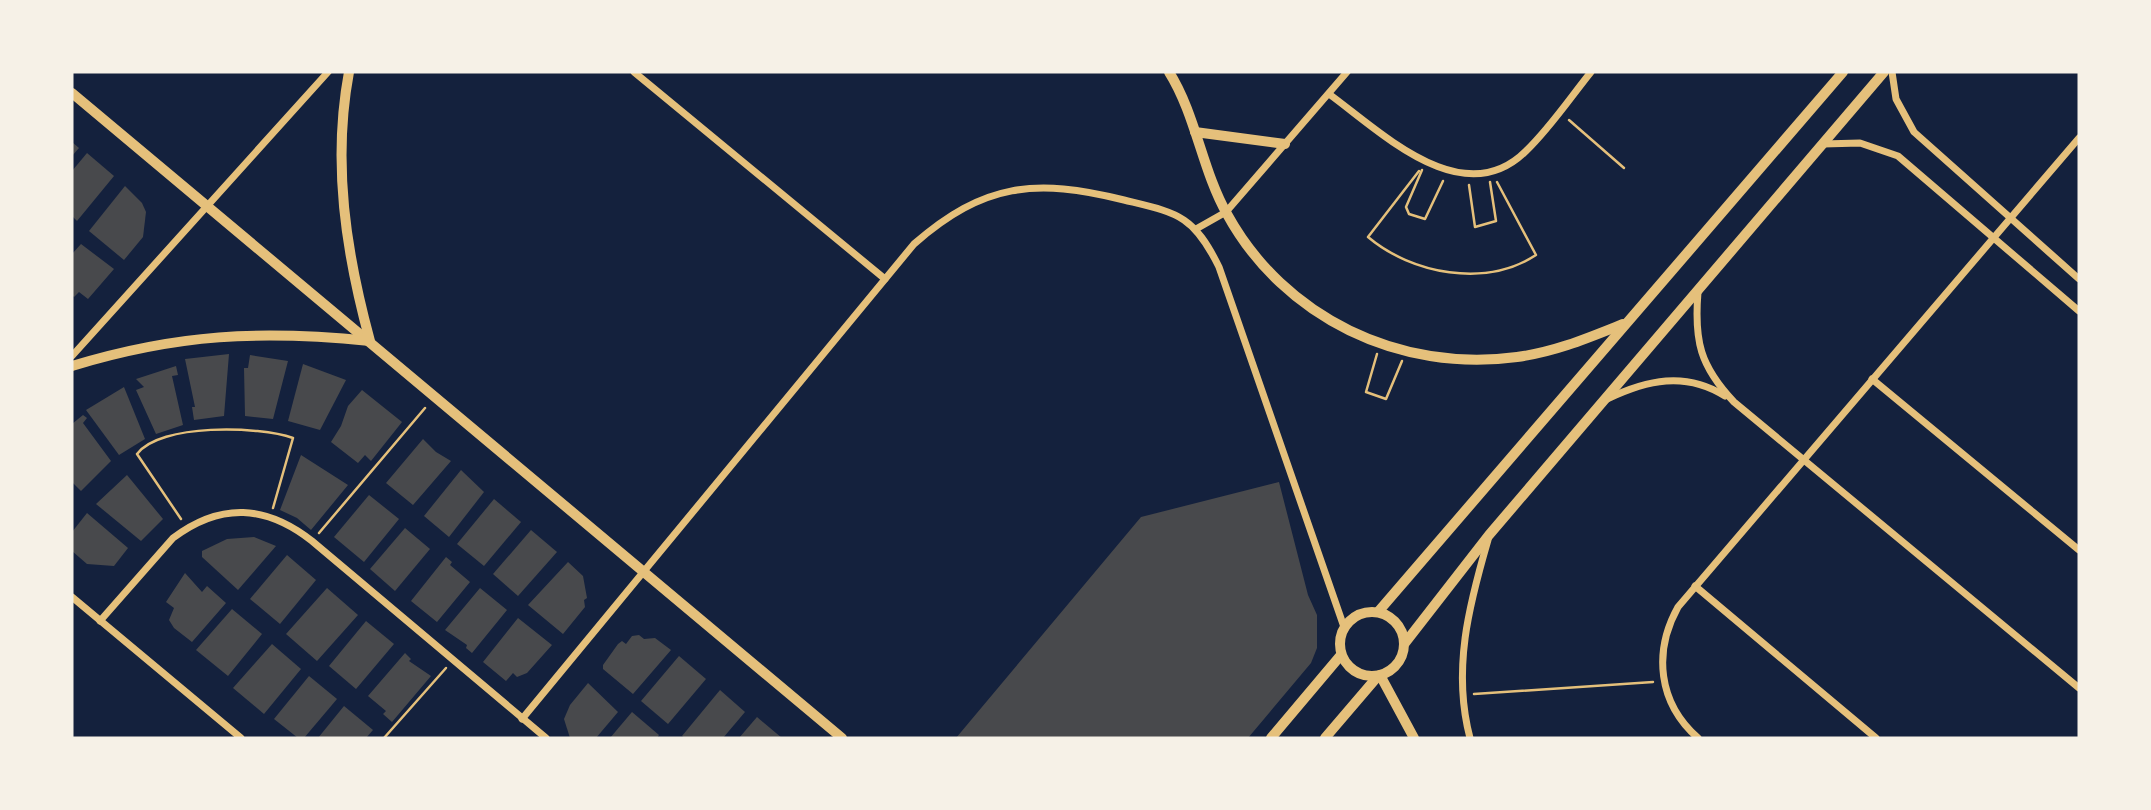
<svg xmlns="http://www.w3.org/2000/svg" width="2151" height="810" viewBox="0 0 2151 810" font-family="Spectral,serif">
  <rect width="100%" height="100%" fill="#14213d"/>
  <!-- building -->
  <g fill="#48494c">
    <polygon points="72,142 79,148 72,156"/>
    <polygon points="87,153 114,176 77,221 72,216 72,171"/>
    <polygon points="125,186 142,203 146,212 143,237 124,260 89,231"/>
    <polygon points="81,244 114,269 88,299 79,292 74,297 72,295 72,254"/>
    <polygon points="229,354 224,416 194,420 192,407 195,407 185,359"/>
    <polygon points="250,355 288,361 273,419 245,416 244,368 248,368"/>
    <polygon points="303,364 346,380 320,430 288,421"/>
    <polygon points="176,366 178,375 172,376 183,425 156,434 136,390 144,387 136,379"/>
    <polygon points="124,387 145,439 119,455 86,410"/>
    <polygon points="362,390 402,422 371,461 365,455 358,463 331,442 341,426 348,406"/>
    <polygon points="83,415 87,418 83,423 111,461 81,491 72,482 72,424"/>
    <polygon points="423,439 436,452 451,461 413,505 386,483"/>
    <polygon points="301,455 348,485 311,530 297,518 280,510"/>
    <polygon points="461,470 484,492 449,537 424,516"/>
    <polygon points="127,475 163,519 141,541 96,504"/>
    <polygon points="1279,482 1308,595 1317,615 1317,648 1311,663 1248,738 956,738 1141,517"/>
    <polygon points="369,495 399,519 364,562 334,537"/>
    <polygon points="494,499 521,522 484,566 457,544"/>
    <polygon points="87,513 128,548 114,566 87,564 72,551 72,532"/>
    <polygon points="405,528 430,549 395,591 370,569"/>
    <polygon points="531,530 557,552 518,596 493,574"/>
    <polygon points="254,537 276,546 238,590 202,557 202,551 227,539"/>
    <polygon points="287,555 316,580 280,624 250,599"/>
    <polygon points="446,557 452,562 450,565 470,582 437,622 411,601"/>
    <polygon points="568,562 583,576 587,598 584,600 585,607 563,634 528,605"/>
    <polygon points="185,573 202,592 207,586 226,603 192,642 174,628 169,620 174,608 166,602"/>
    <polygon points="327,588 358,615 317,661 286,634"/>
    <polygon points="480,588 507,610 472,653 466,648 467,645 445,630"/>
    <polygon points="232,609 262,634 228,676 196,650"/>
    <polygon points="518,618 552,645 527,673 517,677 513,673 506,681 483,662"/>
    <polygon points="366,621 394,644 356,689 329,666"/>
    <polygon points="639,635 644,639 655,638 671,650 633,694 603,669 603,665 618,644 622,641 626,644 632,636"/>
    <polygon points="272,644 301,669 264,714 233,688"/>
    <polygon points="405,653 411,659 409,661 431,676 392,722 383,714 386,711 368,696"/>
    <polygon points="679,656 706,679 668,724 641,701"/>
    <polygon points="309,676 337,699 304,738 298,738 274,719"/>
    <polygon points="588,683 618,712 596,738 570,738 564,719 570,705"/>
    <polygon points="720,690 745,712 723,738 685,738 682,736"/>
    <polygon points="344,706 373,730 366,738 318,738"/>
    <polygon points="632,712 659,735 657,738 610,738"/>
    <polygon points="757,717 782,738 739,738"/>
  </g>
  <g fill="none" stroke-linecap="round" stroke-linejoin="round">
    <!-- path -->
    <g stroke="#e5c07b" stroke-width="2.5">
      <polyline points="1569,120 1624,168"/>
      <polyline points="1422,170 1406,207 1409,214 1425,219 1443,181"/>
      <path d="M1419 171 1368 237C1412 274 1485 288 1536 255L1497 182"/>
      <polyline points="1469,185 1475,227 1496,221 1490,182"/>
      <polyline points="1377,354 1366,392 1386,399 1402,361"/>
      <path d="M181 519 137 454C160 423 259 426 293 438L273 508"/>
      <polyline points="319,533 425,408"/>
      <polyline points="1474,694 1653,682"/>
      <polyline points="384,738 446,668"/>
    </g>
    <!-- minor -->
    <g stroke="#e5c07b" stroke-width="7">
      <polyline points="634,72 885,279"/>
      <polyline points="1892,72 1896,99 1914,132 2079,279"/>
      <path d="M1329 94C1380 131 1463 214 1526 151 1550 128 1570 98 1591 72"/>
      <polyline points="1823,144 1860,143 1898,156 2079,311"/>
      <polyline points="1196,229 1226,212 1347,72"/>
      <path d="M1698 292C1694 341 1700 366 1734 402L2079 688"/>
      <polyline points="72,356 328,72"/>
      <polyline points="1872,379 2079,550"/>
      <path d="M1607 399C1647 380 1685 371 1725 396"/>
      <polyline points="1695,586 1876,738"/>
      <polyline points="72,597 241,738"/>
      <path d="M100 621 173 538C221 502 266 505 312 541L546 738"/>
      <path d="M522 719 914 244C984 183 1035 178 1124 200 1177 213 1193 214 1219 267L1344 627"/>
      <path d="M1470 738C1452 670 1469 605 1488 540"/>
      <path d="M1698 738C1658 703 1653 652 1678 607L2079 138"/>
    </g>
    <!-- tertiary -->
    <g stroke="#e5c07b" stroke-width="10">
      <path d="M1169 72C1196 115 1202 170 1227 214 1284 318 1400 373 1517 357 1555 352 1588 338 1623 324"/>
      <polyline points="72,93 842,738"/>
      <polyline points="1195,132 1285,144"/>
      <path d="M72 366C177 334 260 330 370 341 346 253 332 163 349 72"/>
      <circle cx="1372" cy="644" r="32"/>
      <polyline points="1378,612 1843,72"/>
      <polyline points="1405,643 1489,535 1884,72"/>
      <polyline points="1380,675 1414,738"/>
      <polyline points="1271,738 1341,655"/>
      <polyline points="1325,738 1378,676"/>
    </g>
  </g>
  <!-- border -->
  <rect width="2151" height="810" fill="none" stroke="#f6f1e7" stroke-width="147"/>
</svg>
